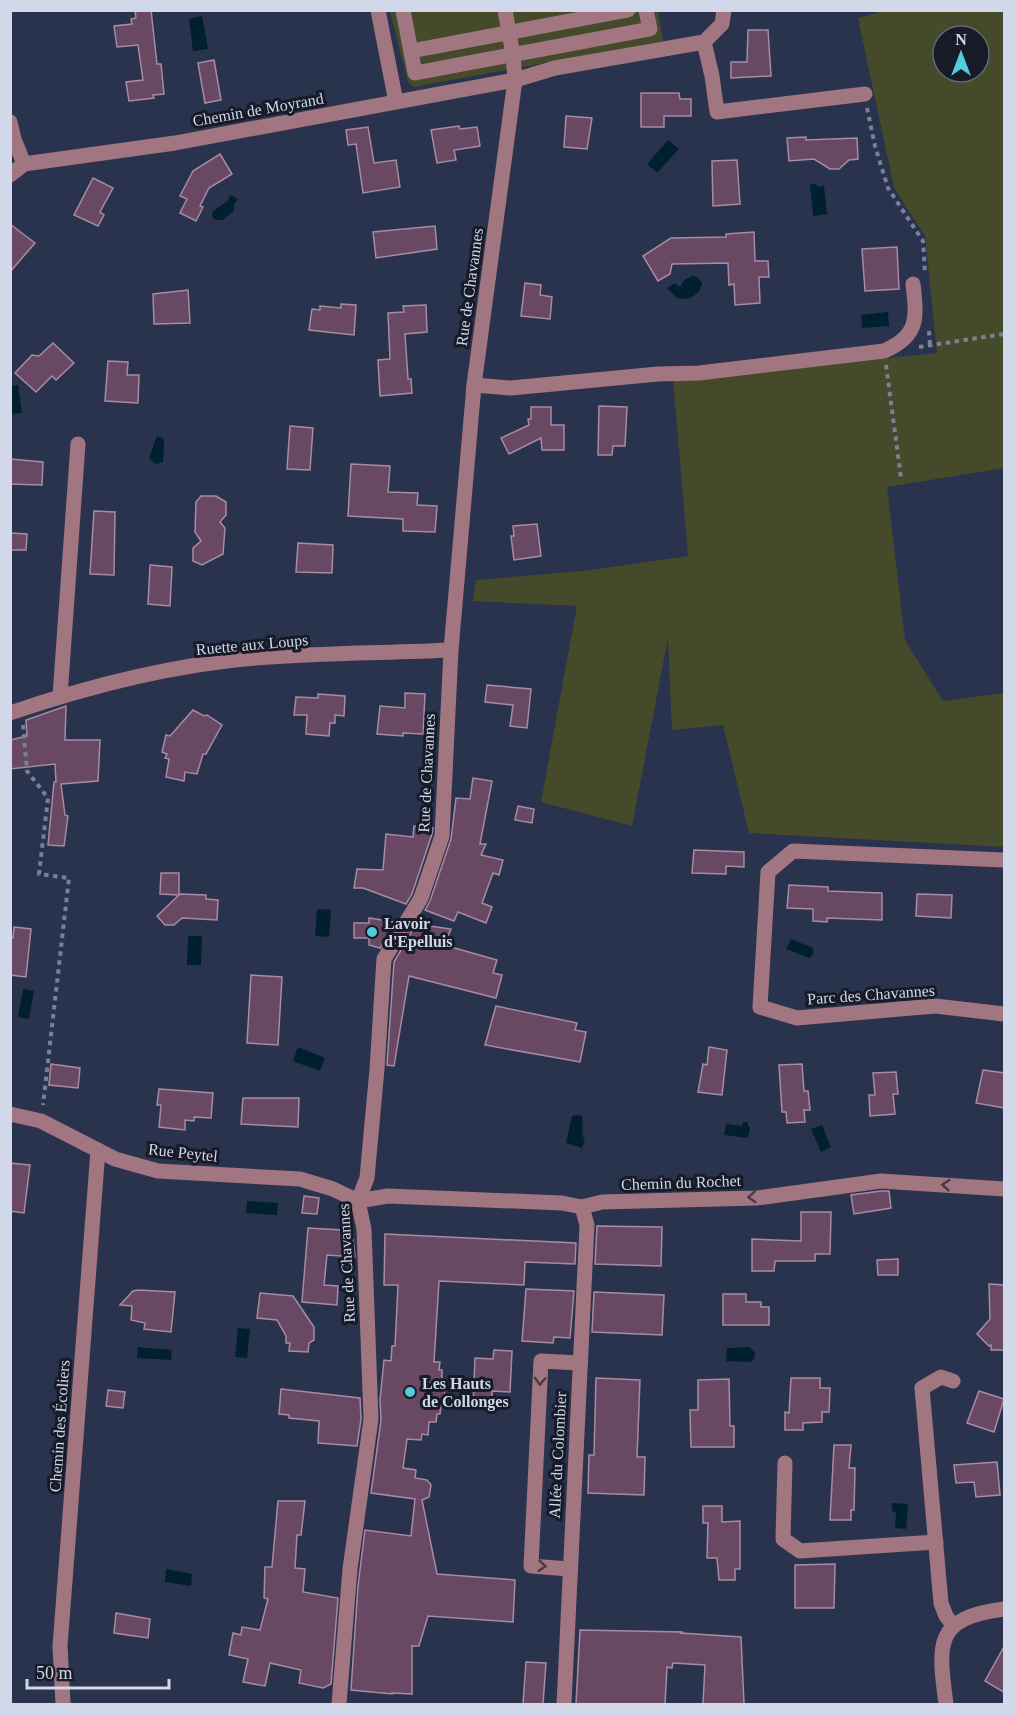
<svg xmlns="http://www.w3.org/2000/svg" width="1015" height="1715" viewBox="0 0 1015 1715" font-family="'Times New Roman',serif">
  <rect width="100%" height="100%" fill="#2a334d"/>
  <!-- green -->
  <g fill="#454a2a" fill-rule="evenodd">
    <path d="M888 10 1004 11V468L887 487 905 640 943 701 1004 693V847L749 833 723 725 672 730 668 638 632 826 541 802 577 606 473 601 476 580 583 571 688 556 673 380 937 353 925 236 894 188 858 18ZM943 36H979V72H943Z"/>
    <polygon points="390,11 658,11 663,41 414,87 408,82"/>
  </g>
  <!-- water -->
  <g fill="#001f2f">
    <polygon points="202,16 208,49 193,51 189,19"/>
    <polygon points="668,140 679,149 657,173 647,164"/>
    <polygon points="810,184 816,184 818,187 824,186 827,214 813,216"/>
    <polygon points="230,195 238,199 234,204 234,211 222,220 215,220 212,216 213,211 228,201"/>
    <path d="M692 276 698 277 702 284C699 296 688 301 677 298L667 288 675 283 680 287 684 280Z"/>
    <polygon points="888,312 889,326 862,328 861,315"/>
    <polygon points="18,385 22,413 11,414 11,386"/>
    <polygon points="158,436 164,439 163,462 156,464 149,458 156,438"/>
    <polygon points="317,909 331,910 329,937 315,936"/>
    <polygon points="188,936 202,936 201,965 187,965"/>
    <polygon points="791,939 813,948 813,955 809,958 786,949"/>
    <polygon points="23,989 34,991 29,1019 18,1017"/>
    <polygon points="298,1047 325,1058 320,1071 293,1061"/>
    <path d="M576 1115 582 1116C584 1125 580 1132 585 1141L582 1148 566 1143 572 1116Z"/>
    <polygon points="743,1122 748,1122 748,1126 750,1127 748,1138 724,1135 726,1124 742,1126"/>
    <polygon points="822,1125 831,1147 821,1152 811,1129"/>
    <polygon points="247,1201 278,1203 277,1215 246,1213"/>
    <polygon points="238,1328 250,1329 247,1358 235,1357"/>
    <polygon points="138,1347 172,1350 171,1360 137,1358"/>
    <polygon points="750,1347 755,1353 754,1359 750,1362 726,1361 727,1348"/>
    <polygon points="892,1503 908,1504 906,1529 895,1528 896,1512 892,1511"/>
    <polygon points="166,1569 192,1574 191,1586 165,1582"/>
  </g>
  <!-- building -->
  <g fill="#694864" stroke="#a88ba2" stroke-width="1.5">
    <polygon points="135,10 151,10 157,64 161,64 164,94 153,95 154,98 129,101 126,82 143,80 138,45 117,47 114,26 132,24 131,19 136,18"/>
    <polygon points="748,30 768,30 771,76 731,78 731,62 747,62"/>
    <polygon points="214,60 221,100 205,103 198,63"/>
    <polygon points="641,93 679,93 680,99 691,99 691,116 664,116 664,127 641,127"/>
    <polygon points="566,116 592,118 587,149 564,147"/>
    <polygon points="459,126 460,129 477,127 480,146 454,150 456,160 437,163 431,130"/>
    <polygon points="368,127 374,163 396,160 400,187 363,193 356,144 348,145 346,130"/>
    <polygon points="806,137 806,140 857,138 858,159 849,160 839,169 830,169 814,159 789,161 787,138"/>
    <polygon points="220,154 232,174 209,188 200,206 203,207 196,221 180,213 187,199 180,196 193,171"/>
    <polygon points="737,160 740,204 713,206 712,161"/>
    <polygon points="93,178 113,188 100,212 104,215 98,226 74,215"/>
    <polygon points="10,224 35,243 10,272"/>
    <polygon points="435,226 437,249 376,258 373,232"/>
    <polygon points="754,232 755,261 768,261 769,277 759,277 760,303 735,305 734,284 729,285 728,263 672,264 670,274 658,281 643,256 671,238 726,237 726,234"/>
    <polygon points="897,247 899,289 865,291 862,249"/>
    <polygon points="525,283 541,285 540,295 552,297 550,319 521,316"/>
    <polygon points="188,290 190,323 154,324 153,294"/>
    <polygon points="341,304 356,305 354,335 309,330 312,309 320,310 320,306 341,308"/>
    <polygon points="426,305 427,332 405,334 408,379 411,379 412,393 380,396 378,360 390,359 388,313 404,312 403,306"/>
    <polygon points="53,343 74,363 56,380 52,376 36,392 15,373 32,355 39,356"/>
    <polygon points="108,361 128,362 127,375 139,375 138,403 105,401"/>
    <polygon points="599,406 627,407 625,446 613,446 612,455 598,455"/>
    <polygon points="531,407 551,407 551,425 564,425 564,450 542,450 541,438 509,454 501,438 529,425 528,419 531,419"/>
    <polygon points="290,426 313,428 310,470 287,469"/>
    <polygon points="10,459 43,462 42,485 10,484"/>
    <polygon points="351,464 390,466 388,492 418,493 417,505 437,506 435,532 403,531 403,519 348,516"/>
    <polygon points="201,496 216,496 226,502 226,515 220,522 225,528 223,554 202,565 193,561 193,548 201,541 195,532 196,502"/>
    <polygon points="94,511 115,512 114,575 90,574"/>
    <polygon points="537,524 541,556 514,560 511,536 514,536 513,526"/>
    <polygon points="10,533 27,534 26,550 10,550"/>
    <polygon points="298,543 333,545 332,573 296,572"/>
    <polygon points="150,565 172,567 170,606 148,604"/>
    <polygon points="487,685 531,689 527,728 510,726 513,705 485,702"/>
    <polygon points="405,693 425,694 423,734 403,733 403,736 377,734 380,706 405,708"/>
    <polygon points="318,694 345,696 344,716 335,715 335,723 330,723 329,736 306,734 307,715 294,715 296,697 318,698"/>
    <polygon points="66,706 65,740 100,740 98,781 61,784 65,815 68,816 64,846 48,845 54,782 56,782 55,764 10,769 10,740 27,736 26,720"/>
    <polygon points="193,710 204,716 207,715 222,725 206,754 203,754 197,774 185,772 184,781 166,777 169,759 165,758 167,754 162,752 166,735 170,736"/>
    <polygon points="473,778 492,781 480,844 486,844 481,855 503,860 499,875 493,873 482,903 492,907 486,923 458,912 454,921 425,910 430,901 451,839 456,798 470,799"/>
    <polygon points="518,806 534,809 532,823 515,820"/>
    <polygon points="414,826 433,828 432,834 412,894 406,904 363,888 354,888 357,869 383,870 386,834 413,837"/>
    <polygon points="694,850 744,852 744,867 726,866 726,874 692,873"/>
    <polygon points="161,873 179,873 179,895 160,894"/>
    <polygon points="789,885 828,887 828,891 882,893 882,920 827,918 827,922 813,921 813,909 787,908"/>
    <polygon points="180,894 206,895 206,899 218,900 217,920 182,918 174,925 165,925 157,916"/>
    <polygon points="917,894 952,895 951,918 916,916"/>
    <polygon points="369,918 395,922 380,948 369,945 369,938 354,938 354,923 369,923"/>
    <polygon points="416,924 451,929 444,945 497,960 493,973 502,975 496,998 409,976 394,1066 387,1065 394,962"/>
    <polygon points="14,927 31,929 26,977 10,975 10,938 13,938"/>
    <polygon points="251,975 282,977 278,1045 247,1043"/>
    <polygon points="496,1006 577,1023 575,1030 586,1032 580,1062 485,1045"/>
    <polygon points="709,1047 727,1050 722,1095 698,1092 703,1064 707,1065"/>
    <polygon points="51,1064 80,1068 78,1088 49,1085"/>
    <polygon points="802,1064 804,1091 808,1091 810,1110 804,1110 805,1122 787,1123 786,1112 782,1112 779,1065"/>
    <polygon points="983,1070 1005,1073 1005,1108 976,1103"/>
    <polygon points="896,1072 898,1094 893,1094 895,1114 870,1116 869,1095 875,1095 873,1073"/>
    <polygon points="159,1089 213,1093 211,1118 194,1117 194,1121 185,1120 185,1130 159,1127 161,1105 157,1105"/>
    <polygon points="243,1098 299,1098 298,1127 241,1124"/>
    <polygon points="10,1163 30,1165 24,1213 10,1211"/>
    <polygon points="881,1191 889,1191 891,1208 854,1214 851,1195"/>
    <polygon points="304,1196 319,1198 317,1214 302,1213"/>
    <polygon points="801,1212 831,1212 830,1254 815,1254 815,1261 775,1261 774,1271 752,1271 752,1239 801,1241"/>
    <polygon points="597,1226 662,1227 661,1266 595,1264"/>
    <polygon points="308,1228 342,1230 342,1233 347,1233 347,1238 353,1239 355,1257 327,1255 324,1285 338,1286 337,1305 302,1302"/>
    <polygon points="385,1234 576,1243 575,1264 525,1262 524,1285 439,1281 434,1362 440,1362 439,1370 442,1370 442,1379 445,1379 444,1405 441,1405 440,1414 437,1414 436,1422 429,1422 428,1435 422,1434 421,1440 407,1439 403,1468 416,1470 415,1478 427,1480 431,1485 429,1497 422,1500 437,1574 515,1580 513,1622 428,1616 419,1646 412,1646 412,1694 392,1693 392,1694 351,1690 358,1586 365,1530 411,1536 415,1499 371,1493 381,1420 380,1400 384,1360 391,1361 392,1346 395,1346 398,1285 384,1285"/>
    <polygon points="898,1259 898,1275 878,1275 877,1260"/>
    <polygon points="989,1284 1005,1285 1005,1350 991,1350 991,1345 989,1346 977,1334 990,1319"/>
    <polygon points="526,1289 574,1291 570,1338 554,1337 553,1343 522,1341"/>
    <polygon points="138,1290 175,1292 171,1332 144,1329 145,1323 131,1320 132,1306 120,1305 133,1291"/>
    <polygon points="594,1292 664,1295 662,1335 592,1332"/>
    <polygon points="260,1293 293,1296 314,1327 314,1340 309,1343 308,1352 289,1351 290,1343 286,1343 286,1336 277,1320 257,1318"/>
    <polygon points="723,1294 746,1294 746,1302 761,1302 761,1307 769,1307 769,1325 723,1325"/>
    <polygon points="494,1350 512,1351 510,1392 492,1391 492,1407 473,1406 475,1358 493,1359"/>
    <polygon points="596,1378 640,1380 637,1457 645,1457 644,1495 588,1493 589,1455 594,1455"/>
    <polygon points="791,1378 820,1378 820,1388 830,1388 829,1412 822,1412 822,1422 803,1423 803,1430 785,1430 785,1412 789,1413"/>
    <polygon points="729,1379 730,1426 734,1426 734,1447 691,1447 690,1410 698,1410 698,1380"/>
    <polygon points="281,1389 360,1398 361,1419 357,1446 318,1443 319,1421 289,1418 289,1415 279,1414"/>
    <polygon points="108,1390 125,1392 123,1408 106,1406"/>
    <polygon points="979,1391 1004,1399 994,1432 967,1423"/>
    <polygon points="834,1445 851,1445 849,1468 855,1468 854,1510 851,1510 851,1520 830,1520"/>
    <polygon points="997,1462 1000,1495 976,1497 974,1482 956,1483 954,1465"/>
    <polygon points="278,1501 305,1501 301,1535 297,1535 295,1568 305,1569 303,1592 338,1598 331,1684 323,1688 299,1683 301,1670 270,1663 265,1686 243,1682 248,1659 229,1655 233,1633 241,1635 242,1627 260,1630 268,1599 264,1598 265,1567 272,1567"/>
    <polygon points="703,1506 722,1506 722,1522 740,1521 740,1569 735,1569 735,1580 719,1580 717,1558 707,1558 708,1523 703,1523"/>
    <polygon points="835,1564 834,1608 795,1608 795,1565"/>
    <polygon points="116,1613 150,1619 148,1638 114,1633"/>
    <polygon points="580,1630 682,1632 681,1633 741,1637 744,1704 703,1704 705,1665 673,1663 672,1668 667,1667 665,1704 576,1704"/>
    <polygon points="1005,1645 1005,1693 985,1681"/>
    <polygon points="526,1662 546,1663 543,1704 523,1704"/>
  </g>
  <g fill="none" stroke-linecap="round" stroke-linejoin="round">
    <!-- path -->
    <g stroke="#798196" stroke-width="4" stroke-dasharray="4.5 4.5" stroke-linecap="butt">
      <polyline points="867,108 875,146 888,188 923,241 925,273"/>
      <polyline points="929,331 930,345"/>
      <polyline points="919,347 1004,334"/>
      <polyline points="886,365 901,478"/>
      <polyline points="23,725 27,771 48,798 39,874 69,878 43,1105"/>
    </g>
    <!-- minor -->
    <g stroke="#a17681" stroke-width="15">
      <polyline points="378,10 396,102"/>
      <polyline points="403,10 415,73 650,29 646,10"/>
      <polyline points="704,42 712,76 717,112 865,94"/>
      <polyline points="411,51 628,10"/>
      <polyline points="10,122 14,139 24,164"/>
      <polyline points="10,175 24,164 175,143 515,80 555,68 704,42 722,24 724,10"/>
      <path d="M474 385 511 388 658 374 699 373 884 351C919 336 917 318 913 284"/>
      <polyline points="60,696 78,444"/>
      <path d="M10 713C89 686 172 665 255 658 320 653 385 653 451 650"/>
      <polyline points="1004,860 793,851 768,872 760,1007 797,1018 935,1006 1004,1014"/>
      <polyline points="10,1114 41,1121 115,1159 158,1171 300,1179 333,1189 358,1201"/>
      <polyline points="358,1201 388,1196 562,1203 582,1207 602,1202 757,1198 881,1181 1004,1189"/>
      <polyline points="953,1381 941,1377 922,1388 941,1603 946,1616 953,1625"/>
      <polyline points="785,1463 783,1539 800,1551 936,1542"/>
      <polyline points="569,1569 531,1566 541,1361 579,1363"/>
      <polyline points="63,1704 60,1646 98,1150"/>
      <polyline points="339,1704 350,1569 371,1419 364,1229 358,1201 367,1178 377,1069 384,959 421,898 442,836 451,650 474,385 515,80 513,55 505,10"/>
      <polyline points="564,1704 587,1225 582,1207"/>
      <path d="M946 1704C938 1643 934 1618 1004 1609"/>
    </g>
  </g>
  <!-- one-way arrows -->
  <defs><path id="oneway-chevron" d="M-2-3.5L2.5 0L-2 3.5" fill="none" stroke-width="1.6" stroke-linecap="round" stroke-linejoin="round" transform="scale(1.5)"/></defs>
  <g stroke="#473b46">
    <use href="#oneway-chevron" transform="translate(946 1185) rotate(-176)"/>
    <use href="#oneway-chevron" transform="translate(752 1197) rotate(177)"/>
    <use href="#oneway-chevron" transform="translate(540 1381) rotate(93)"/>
    <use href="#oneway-chevron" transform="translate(542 1566) rotate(5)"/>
  </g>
  <!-- markers -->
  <g fill="#53cbdc" stroke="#171b27" stroke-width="2">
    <circle cx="372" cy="932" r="6"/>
    <circle cx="410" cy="1392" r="6"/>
  </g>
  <g text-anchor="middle" stroke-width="6" stroke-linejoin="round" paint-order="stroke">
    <!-- street labels -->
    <g font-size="16" fill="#d1d8e9" stroke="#171b27">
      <text transform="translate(258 109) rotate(-10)" y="6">Chemin de Moyrand</text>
      <text transform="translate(469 287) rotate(-82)" y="6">Rue de Chavannes</text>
      <text transform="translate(252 644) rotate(-5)" y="6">Ruette aux Loups</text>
      <text transform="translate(426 773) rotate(-87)" y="6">Rue de Chavannes</text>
      <text transform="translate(871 994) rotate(-4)" y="6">Parc des Chavannes</text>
      <text transform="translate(183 1152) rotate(6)" y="6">Rue Peytel</text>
      <text transform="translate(681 1182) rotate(-2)" y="6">Chemin du Rochet</text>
      <text transform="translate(346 1263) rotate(-93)" y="6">Rue de Chavannes</text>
      <text transform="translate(59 1426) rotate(-86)" y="6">Chemin des Écoliers</text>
      <text transform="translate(557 1455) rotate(-87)" y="6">Allée du Colombier</text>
    </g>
    <!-- poi labels -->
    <g font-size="16" font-weight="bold" fill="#d1d8e9" stroke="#171b27" text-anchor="start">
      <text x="384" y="929">Lavoir<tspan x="384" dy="18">d'Epelluis</tspan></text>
      <text x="422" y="1389">Les Hauts<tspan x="422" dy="18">de Collonges</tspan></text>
    </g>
  </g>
  <!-- border -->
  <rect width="1015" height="1715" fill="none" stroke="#d1d8e9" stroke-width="24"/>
  <!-- north arrow -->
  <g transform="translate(961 54)"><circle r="28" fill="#171b27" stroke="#616775" stroke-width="1.5"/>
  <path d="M0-4.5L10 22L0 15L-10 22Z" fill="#53cbdc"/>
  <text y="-9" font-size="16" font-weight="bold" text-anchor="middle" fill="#d1d8e9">N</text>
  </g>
  <!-- scale -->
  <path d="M27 1679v9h142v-9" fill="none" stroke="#d1d8e9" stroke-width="3"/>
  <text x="36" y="1679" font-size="18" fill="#d1d8e9" stroke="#171b27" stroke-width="4.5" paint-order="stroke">50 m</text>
</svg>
